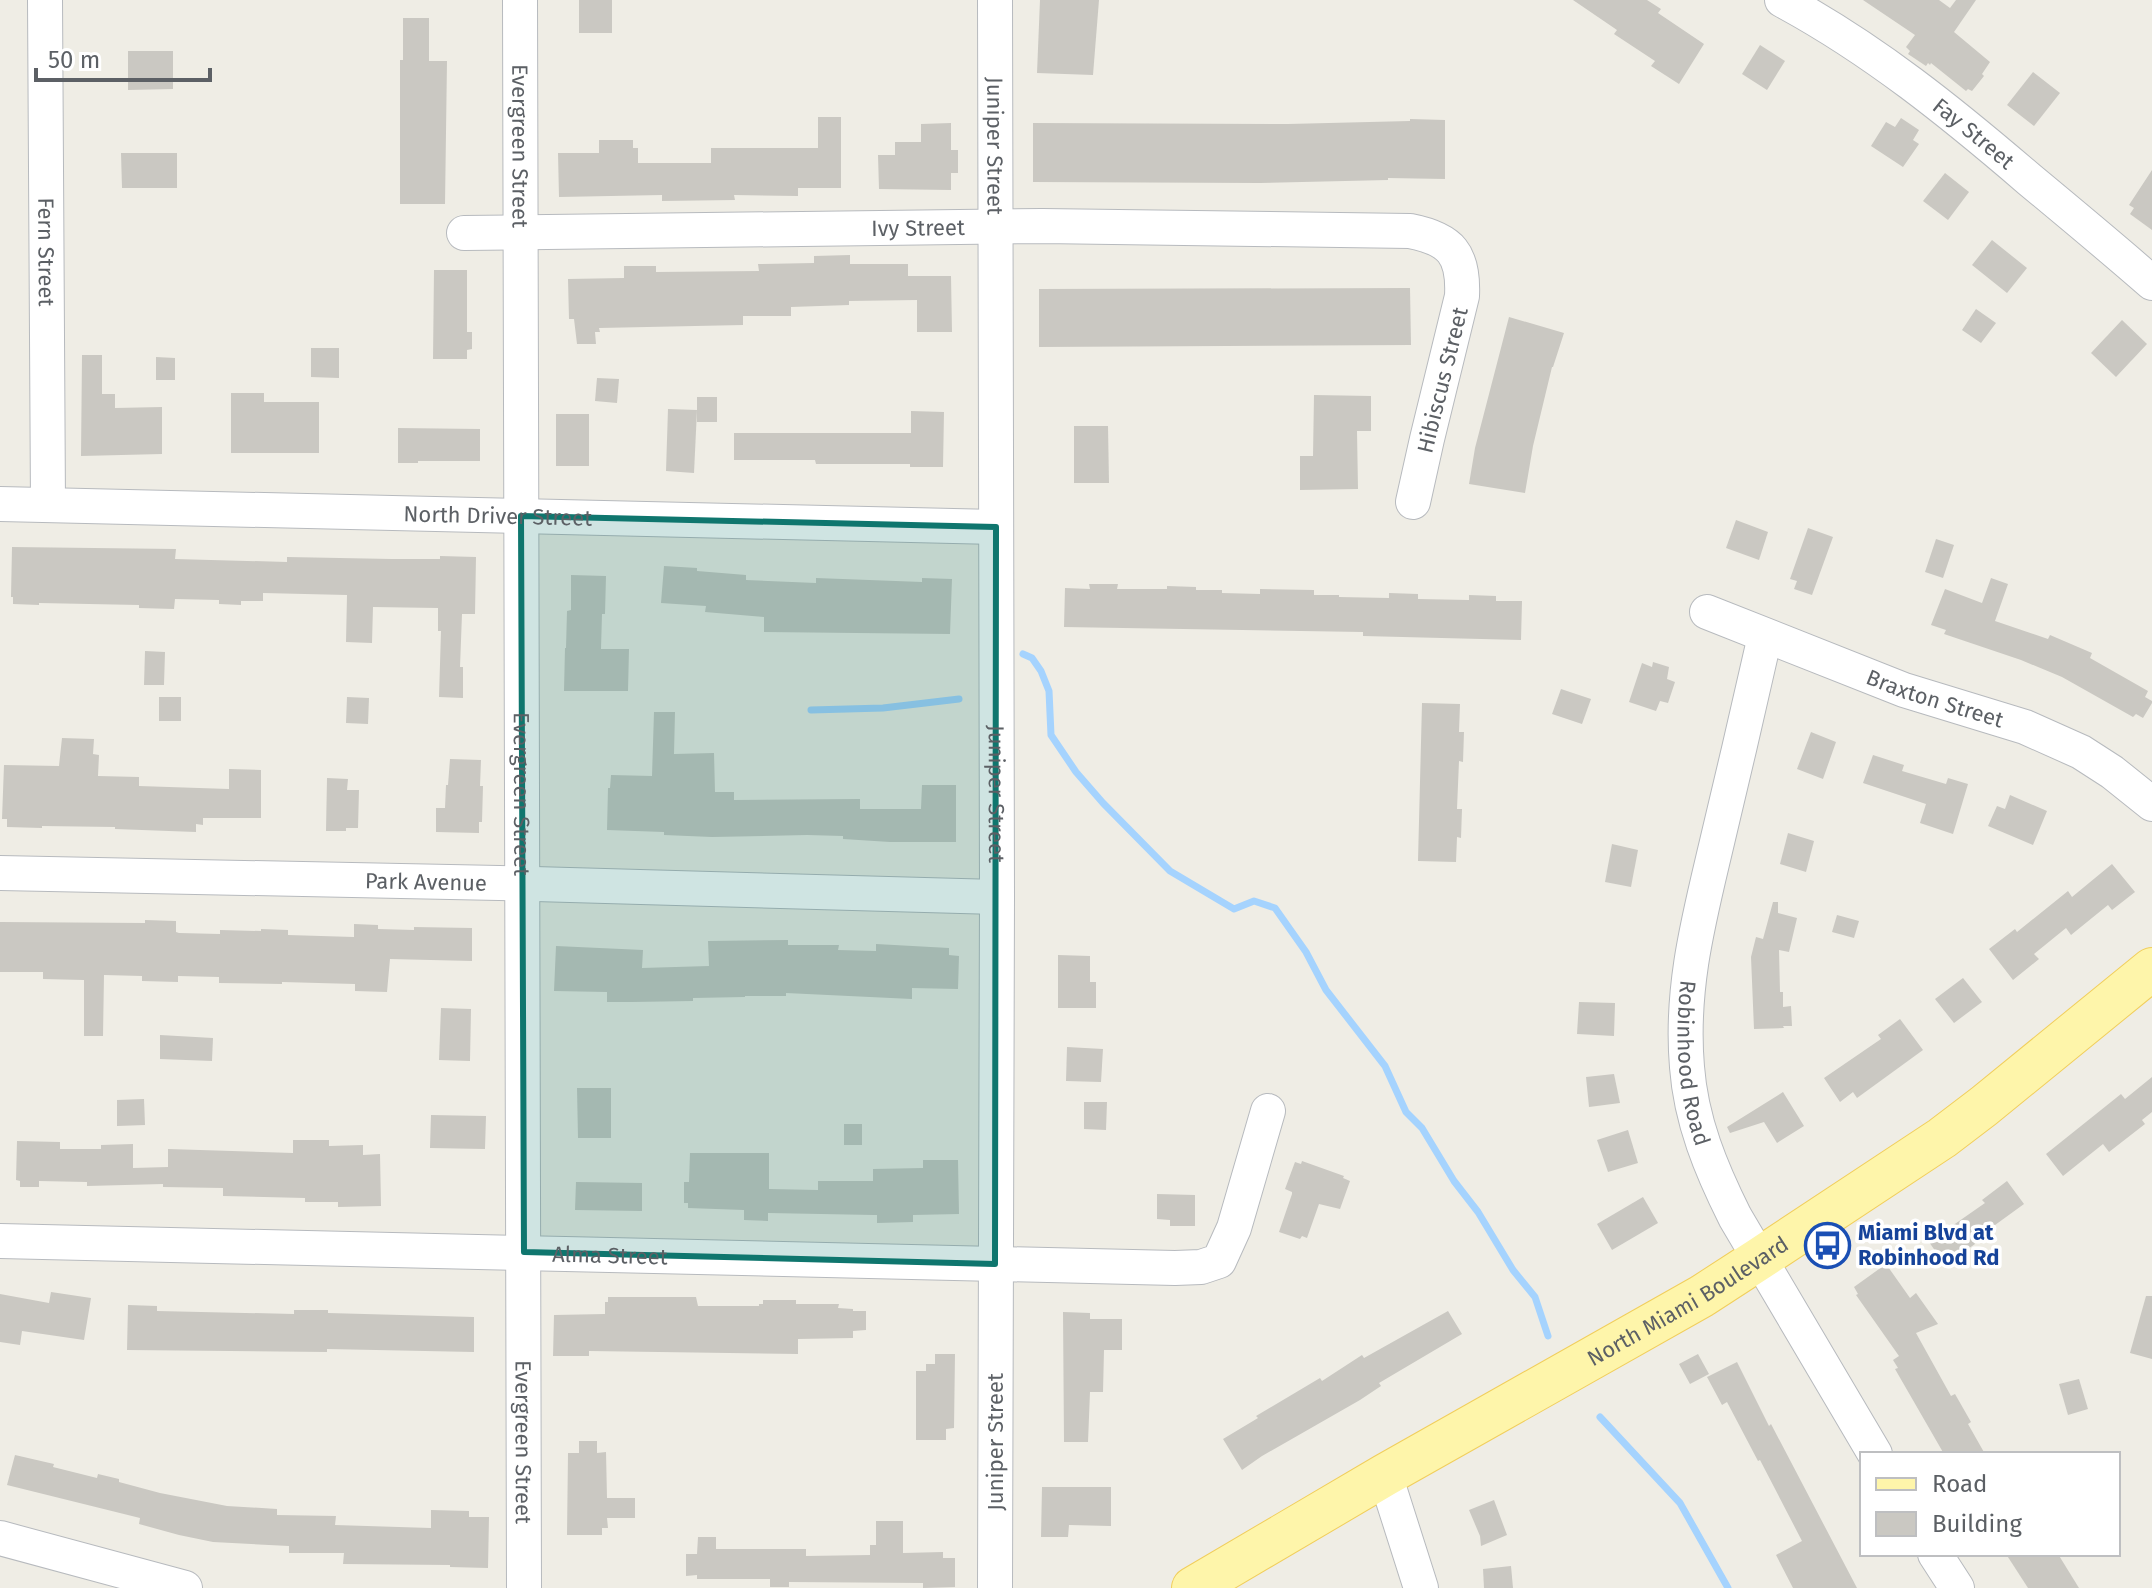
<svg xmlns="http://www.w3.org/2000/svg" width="2152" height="1588" viewBox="0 0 2152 1588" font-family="'Fira Sans',sans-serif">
  <rect width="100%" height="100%" fill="#efede5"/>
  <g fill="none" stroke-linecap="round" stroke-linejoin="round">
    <!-- stream -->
    <g stroke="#a5d3fe" stroke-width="7">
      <polyline points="1023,654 1032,658 1041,671 1049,691 1051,735 1076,772 1103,803 1170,871 1234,909 1254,901 1275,908 1306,952 1326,990 1385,1066 1406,1112 1422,1128 1454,1181 1478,1212 1513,1270 1535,1297 1548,1336"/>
      <polyline points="811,710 883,708 959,699"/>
      <polyline points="1600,1417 1680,1503 1728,1588"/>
    </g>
  </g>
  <!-- building -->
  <g fill="#cac8c2">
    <rect x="579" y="0" width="33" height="33"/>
    <polygon points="1040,0 1099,0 1093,75 1037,73"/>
    <polygon points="1573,0 1647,0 1661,9 1658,13 1704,44 1679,84 1651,66 1655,61 1614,34 1617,30"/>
    <polygon points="1863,0 1939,0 1950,8 1956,0 1976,0 1954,32 1990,62 1982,74 1984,76 1972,91 1968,89 1966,91 1931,63 1930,65 1928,63 1926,66 1908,54 1910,51 1906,47 1915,35"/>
    <polygon points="403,18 429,18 429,61 447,61 445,204 400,204 400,60 403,60"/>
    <polygon points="1760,45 1785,61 1767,90 1742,74"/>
    <polygon points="128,51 173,51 173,89 128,90"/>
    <polygon points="2033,72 2060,93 2034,126 2007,105"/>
    <polygon points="818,117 841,117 841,188 798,188 798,196 734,195 735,200 662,201 662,195 559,197 558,153 599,153 599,140 633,140 633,148 638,148 638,163 711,163 711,148 818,148"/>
    <polygon points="1901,118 1919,130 1913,140 1919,144 1903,167 1871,146 1886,122 1895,127"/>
    <polygon points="1410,119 1445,120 1445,179 1388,178 1388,180 1260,183 1033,182 1033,123 1288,124 1410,121"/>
    <polygon points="951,123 951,150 958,150 958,173 951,173 951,190 879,189 878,155 895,155 895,142 921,142 921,124"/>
    <polygon points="121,153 177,153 177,188 122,188"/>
    <polygon points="2152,170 2152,230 2130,214 2134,208 2129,205"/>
    <polygon points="1945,173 1969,192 1948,220 1923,201"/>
    <polygon points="1992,240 2027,268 2007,293 1972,265"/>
    <polygon points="850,255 850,264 908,264 908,276 951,276 952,332 917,332 917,300 849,301 849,305 791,307 791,316 743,316 743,325 599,328 600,332 595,332 596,344 577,344 574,319 569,319 568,279 624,278 624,266 656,266 656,272 759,271 758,264 814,263 814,256"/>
    <polygon points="434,270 467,270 467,332 472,332 472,349 467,350 467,359 433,359"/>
    <polygon points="1410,288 1411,345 1039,347 1039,289"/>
    <polygon points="1976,309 1996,323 1981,343 1962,330"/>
    <polygon points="1509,317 1564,333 1553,367 1552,367 1533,446 1525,493 1469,484 1475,448"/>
    <polygon points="2122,320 2147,344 2116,377 2091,353"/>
    <polygon points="311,348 339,348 339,378 311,377"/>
    <polygon points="82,355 102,355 102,394 115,394 115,408 162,407 162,454 81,456"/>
    <polygon points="156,357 175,358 175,380 156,380"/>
    <polygon points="597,378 619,379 617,403 595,401"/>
    <polygon points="231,393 264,393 264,402 319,402 319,453 231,453"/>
    <polygon points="1314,395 1371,396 1371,431 1357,431 1358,489 1300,490 1300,456 1313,456"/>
    <rect x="697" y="397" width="20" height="25"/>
    <polygon points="668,409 697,410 694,473 666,471"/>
    <polygon points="911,411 944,412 943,467 910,467 910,464 816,464 815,460 734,460 734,433 911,433"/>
    <rect x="556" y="414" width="33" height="52"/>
    <polygon points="1074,426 1108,426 1109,483 1074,483"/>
    <polygon points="398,428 480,429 480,461 418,461 418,463 398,463"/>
    <polygon points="1736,520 1768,532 1759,560 1726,548"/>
    <polygon points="1808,528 1833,537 1812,595 1794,589 1797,581 1790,579"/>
    <polygon points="1936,539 1954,545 1943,578 1925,572"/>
    <polygon points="12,547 176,549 175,559 287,562 287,557 392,559 440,559 440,556 476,557 475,614 462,614 460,667 463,667 463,698 439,697 441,631 438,631 438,608 373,607 372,643 346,642 347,595 263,593 263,601 241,601 241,605 219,604 219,600 175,599 174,609 139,608 139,605 39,603 39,605 13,604 13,597 11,597"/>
    <polygon points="664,566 697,568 697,571 746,575 746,580 816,583 816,578 922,582 922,578 952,579 950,634 764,632 764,617 705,612 706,606 661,603"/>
    <polygon points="571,575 606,576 605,614 602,614 601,649 629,649 628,691 564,691 565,648 566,648 567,611 571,610"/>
    <polygon points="1991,578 2008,584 1995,621 2048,639 2050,635 2092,653 2090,658 2148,691 2145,697 2152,701 2152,703 2143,718 2136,714 2133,717 2062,677 2021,660 1944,634 1946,630 1931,625 1945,589 1982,603"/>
    <polygon points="1089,584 1118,584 1117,589 1167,589 1167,586 1196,587 1196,590 1222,590 1222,593 1260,594 1260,589 1314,590 1314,595 1339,595 1339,597 1389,598 1389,593 1418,594 1418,599 1469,600 1469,595 1496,596 1496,601 1522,601 1521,640 1363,636 1363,632 1064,627 1065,588 1090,589"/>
    <polygon points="145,651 165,652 164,685 144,685"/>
    <polygon points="1653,662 1669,667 1667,679 1675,682 1668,703 1660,701 1656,711 1629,702 1642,663 1652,667"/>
    <polygon points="1561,689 1591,699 1582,724 1552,714"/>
    <rect x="159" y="697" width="22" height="24"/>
    <polygon points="347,697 369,698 368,724 346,723"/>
    <polygon points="1422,703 1460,704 1459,732 1464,732 1463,762 1459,761 1457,809 1462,809 1461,838 1457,837 1456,862 1418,861"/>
    <polygon points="654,712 675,712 674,754 714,753 715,792 734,792 734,800 860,799 860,809 921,809 922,785 956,785 956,842 890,842 843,839 843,836 807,835 712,837 664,835 664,832 607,830 608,788 610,788 611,775 652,776"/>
    <polygon points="1811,732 1836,742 1823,779 1797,769"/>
    <polygon points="62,738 94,739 93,754 99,755 98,776 139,777 139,786 229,789 229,769 261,770 261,818 203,818 203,825 196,824 196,832 115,829 115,827 42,826 42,828 7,827 7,819 2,819 4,765 59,766"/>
    <polygon points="1873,755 1904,765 1902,771 1946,784 1948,778 1968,784 1953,834 1920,823 1926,804 1863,783"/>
    <polygon points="450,759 481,760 480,786 483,786 482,822 479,822 479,833 436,832 436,808 445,808 446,785 448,785"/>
    <polygon points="327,778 348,779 347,790 359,790 358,828 346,828 346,831 326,831"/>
    <polygon points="2010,795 2047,811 2033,845 1988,826 1997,806 2005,809"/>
    <polygon points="1788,833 1814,841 1806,872 1780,864"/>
    <polygon points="1612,844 1638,850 1631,887 1605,882"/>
    <polygon points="2112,864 2135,892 2112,910 2108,905 2071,935 2066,928 2034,954 2039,959 2013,980 1989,949 2015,929 2017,932 2068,891 2072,897"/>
    <polygon points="1773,902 1778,902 1778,913 1797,918 1789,952 1779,950 1780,992 1783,992 1783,1007 1791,1006 1792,1026 1783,1026 1784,1028 1754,1029 1751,957 1756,937 1763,939"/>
    <polygon points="1837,915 1859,921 1854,938 1832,932"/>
    <polygon points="145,920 176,921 176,932 179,933 220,934 220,930 261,931 261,929 288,930 288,935 354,937 354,924 378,925 378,929 414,930 414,927 472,928 472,961 390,959 387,992 355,991 355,984 282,982 282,984 219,983 219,977 178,976 178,982 142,981 142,976 104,975 103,1036 84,1036 84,980 43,979 43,972 0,972 0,922 145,923"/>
    <polygon points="788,940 788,945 839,945 838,950 876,951 876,944 949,948 949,955 959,956 958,989 912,988 912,999 786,993 786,996 745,996 745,997 693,998 693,1001 632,1002 607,1002 607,992 554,991 556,946 643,950 642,968 709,966 708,941"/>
    <polygon points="1058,955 1090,956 1090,982 1096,982 1096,1008 1058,1008"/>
    <polygon points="1963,978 1982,1002 1954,1023 1935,999"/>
    <polygon points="1579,1002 1615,1003 1614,1036 1577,1034"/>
    <polygon points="441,1008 471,1009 470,1061 439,1060"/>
    <polygon points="1900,1019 1923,1050 1857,1098 1853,1092 1840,1102 1824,1078 1881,1039 1878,1035"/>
    <polygon points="160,1035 213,1038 212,1061 160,1059"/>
    <polygon points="1067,1047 1103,1049 1101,1082 1066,1081"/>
    <polygon points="1614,1074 1620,1103 1589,1107 1586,1077"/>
    <polygon points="2152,1077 2152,1112 2142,1120 2145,1124 2109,1152 2103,1144 2063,1176 2046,1154 2121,1094 2125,1099"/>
    <polygon points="577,1088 611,1088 611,1138 578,1138"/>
    <polygon points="1783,1092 1804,1126 1777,1143 1764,1122 1730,1133 1727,1127"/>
    <polygon points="144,1099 145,1125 117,1126 117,1100"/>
    <polygon points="1084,1102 1107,1102 1106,1130 1084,1129"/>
    <polygon points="431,1115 486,1116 485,1149 430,1148"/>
    <rect x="844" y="1124" width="18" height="21"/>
    <polygon points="1628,1130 1638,1163 1608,1172 1597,1140"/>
    <polygon points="293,1140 329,1140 329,1146 363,1145 363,1155 380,1154 381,1206 338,1207 338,1202 305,1202 305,1198 223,1196 223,1188 163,1187 163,1184 87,1186 87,1182 39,1181 39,1187 20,1187 20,1181 16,1180 17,1141 60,1142 60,1149 101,1149 101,1145 133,1144 133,1168 168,1167 168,1149 293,1153"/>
    <polygon points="690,1153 769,1153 769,1189 818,1190 818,1181 873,1181 873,1169 923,1168 923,1160 958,1160 959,1214 913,1215 913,1222 877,1223 877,1215 874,1215 768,1213 768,1221 744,1220 744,1210 688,1208 688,1203 684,1203 684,1182 689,1182"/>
    <polygon points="1302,1161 1344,1176 1343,1178 1350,1181 1340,1209 1319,1204 1307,1238 1302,1236 1300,1239 1279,1232 1292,1194 1292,1192 1285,1189 1295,1162 1301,1164"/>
    <polygon points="2007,1181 2024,1204 1973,1241 1975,1244 1945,1265 1929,1242 1985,1203 1982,1200"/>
    <polygon points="576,1182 642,1183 642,1211 575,1210"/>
    <polygon points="1157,1194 1195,1195 1195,1226 1170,1226 1170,1220 1157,1219"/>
    <polygon points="1643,1197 1658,1223 1612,1250 1597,1224"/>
    <polygon points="1886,1264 1910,1298 1916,1293 1938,1324 1916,1333 1951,1396 1955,1394 1971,1422 1968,1424 1985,1454 1944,1454 1895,1369 1898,1368 1893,1360 1899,1356 1856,1295 1858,1294 1854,1287"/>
    <polygon points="51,1292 91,1298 84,1340 22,1331 20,1345 0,1342 0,1294 49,1303"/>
    <polygon points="2146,1296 2152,1296 2152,1359 2130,1353"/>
    <polygon points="608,1297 696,1297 698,1306 759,1306 759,1304 763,1304 763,1300 796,1300 796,1304 839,1304 838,1308 853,1309 853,1311 866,1311 866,1330 853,1331 853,1338 798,1339 798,1354 589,1351 589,1356 553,1356 554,1315 605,1314 605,1302 608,1302"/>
    <polygon points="128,1305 157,1306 157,1311 294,1314 294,1310 328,1310 328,1313 474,1317 474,1352 327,1349 327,1352 127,1350"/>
    <polygon points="1448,1311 1462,1334 1379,1383 1381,1386 1360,1400 1262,1456 1242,1470 1223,1439 1258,1418 1256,1416 1320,1378 1322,1381 1362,1355 1364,1358"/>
    <polygon points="1063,1312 1090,1313 1090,1319 1122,1319 1122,1350 1104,1350 1103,1392 1090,1392 1088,1442 1064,1442"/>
    <polygon points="935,1354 955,1354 954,1428 946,1429 946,1440 916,1440 916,1371 926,1371 926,1364 935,1364"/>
    <polygon points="1698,1354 1709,1374 1690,1384 1679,1364"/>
    <polygon points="1737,1362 1769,1426 1771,1424 1857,1588 1793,1588 1776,1555 1802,1541 1760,1460 1758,1461 1727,1402 1722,1405 1707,1377"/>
    <polygon points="2079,1379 2088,1409 2068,1415 2059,1384"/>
    <polygon points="579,1441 597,1441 597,1453 606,1452 607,1498 635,1498 635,1518 607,1518 608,1528 602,1528 602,1535 567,1535 568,1453 579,1453"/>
    <polygon points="15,1455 54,1464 53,1467 97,1478 98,1474 119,1479 119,1482 160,1493 227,1506 277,1509 277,1515 336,1516 335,1525 431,1528 431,1510 469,1511 469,1517 489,1517 488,1568 450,1567 450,1565 343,1564 344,1553 289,1553 289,1546 213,1542 179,1535 139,1524 140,1518 7,1485"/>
    <polygon points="1042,1487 1111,1487 1111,1526 1069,1525 1068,1537 1041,1537"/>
    <polygon points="1494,1500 1507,1535 1481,1546 1480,1536 1469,1510"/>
    <polygon points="876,1521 903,1521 903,1553 943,1552 943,1558 955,1558 955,1587 923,1588 923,1583 789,1582 789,1587 770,1587 770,1579 697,1579 697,1575 686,1576 686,1554 697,1554 698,1537 716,1537 716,1549 806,1549 806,1556 870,1555 870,1545 876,1545"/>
    <polygon points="2006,1554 2058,1554 2079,1588 2028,1588"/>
    <polygon points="1511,1566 1513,1588 1484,1588 1483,1569"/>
  </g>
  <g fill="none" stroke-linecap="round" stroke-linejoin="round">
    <defs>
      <g id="minor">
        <path id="s1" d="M45 0 48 505"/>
        <path id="s2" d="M520 0 524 1588"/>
        <path id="s3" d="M995 0 997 897 995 1588"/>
        <path id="s4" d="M1782 0C1873 49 1952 113 2030 180 2071 214 2112 248 2152 283"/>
        <path id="s5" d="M464 233 1042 226 1410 231C1451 239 1464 254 1462 296L1427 439 1413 502"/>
        <path id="s6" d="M0 504 996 527"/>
        <path id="s7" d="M1707 612 1904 690 2025 727 2081 752 2112 772 2152 804"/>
        <path id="s8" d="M1765 636C1750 703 1734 771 1718 838 1700 915 1680 986 1687 1067 1691 1121 1711 1169 1735 1217L1875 1454"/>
        <path id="s9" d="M0 873 499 883 997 897"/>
        <path id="s10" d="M0 1241C392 1249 783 1260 1175 1268L1201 1267 1219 1261 1234 1228 1268 1111"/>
        <polyline points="1385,1475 1421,1588"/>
        <polyline points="0,1538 185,1588"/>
        <polyline points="1935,1554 1957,1588"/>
      </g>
      <g id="major">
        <path id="s11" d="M1193 1588 1385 1475 1702 1296 1759 1259 1942 1138 1984 1106 2152 969"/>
      </g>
    </defs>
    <!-- minor casing -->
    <use href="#minor" stroke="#b7babe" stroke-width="36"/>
    <!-- major casing -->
    <use href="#major" stroke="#f1ce5c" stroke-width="44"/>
    <!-- minor -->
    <use href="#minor" stroke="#fff" stroke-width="34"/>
    <!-- major -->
    <use href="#major" stroke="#fef5aa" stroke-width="42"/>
  </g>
  <!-- marked area -->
  <path fill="#0f766e" fill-opacity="0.2" stroke="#0f766e" stroke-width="6" stroke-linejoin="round" d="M521 516 996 527 995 1264 524 1252Z"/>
  <!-- icons -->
  <defs>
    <symbol id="bus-ring" viewBox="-11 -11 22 22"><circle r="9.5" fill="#fff" stroke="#1a4fb4" stroke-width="1.5"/><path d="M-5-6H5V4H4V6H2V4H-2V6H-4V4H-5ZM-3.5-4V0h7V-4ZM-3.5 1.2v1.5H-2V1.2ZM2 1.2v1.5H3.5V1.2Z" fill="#1a4fb4"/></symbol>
  </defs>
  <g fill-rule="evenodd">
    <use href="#bus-ring" x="1802" y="1220" width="51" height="51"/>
  </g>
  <g text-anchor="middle" stroke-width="7" stroke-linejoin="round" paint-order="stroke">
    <!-- street labels -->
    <g font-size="22" fill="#5c6065" stroke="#fff">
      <text dy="8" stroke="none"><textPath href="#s4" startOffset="234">Fay Street</textPath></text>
      <text dy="8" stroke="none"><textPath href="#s2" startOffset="146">Evergreen Street</textPath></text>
      <text dy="8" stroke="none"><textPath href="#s3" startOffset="146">Juniper Street</textPath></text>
      <text dy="8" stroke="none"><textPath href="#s5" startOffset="454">Ivy Street</textPath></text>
      <text dy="8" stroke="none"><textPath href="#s1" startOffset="252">Fern Street</textPath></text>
      <text transform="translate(1442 380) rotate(-76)" y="8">Hibiscus Street</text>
      <text dy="8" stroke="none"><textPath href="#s6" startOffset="498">North Driver Street</textPath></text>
      <text dy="8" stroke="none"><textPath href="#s7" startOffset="244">Braxton Street</textPath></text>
      <text dy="8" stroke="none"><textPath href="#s2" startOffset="794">Evergreen Street</textPath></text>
      <text dy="8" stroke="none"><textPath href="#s3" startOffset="794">Juniper Street</textPath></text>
      <text dy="8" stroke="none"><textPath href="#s9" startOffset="426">Park Avenue</textPath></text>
      <text dy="8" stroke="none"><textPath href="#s8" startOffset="436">Robinhood Road</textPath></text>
      <text dy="8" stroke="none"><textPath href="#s10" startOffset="610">Alma Street</textPath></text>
      <text dy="8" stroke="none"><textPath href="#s11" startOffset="572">North Miami Boulevard</textPath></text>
      <text dy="8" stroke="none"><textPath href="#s2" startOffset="1442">Evergreen Street</textPath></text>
      <text transform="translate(995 1442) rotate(-90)" y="8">Juniper Street</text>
    </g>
    <!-- transit labels -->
    <g font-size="22" font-weight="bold" fill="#164399" stroke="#fff" text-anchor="start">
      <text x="1858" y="1240">Miami Blvd at<tspan x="1858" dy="25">Robinhood Rd</tspan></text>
    </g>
  </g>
  <!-- legend -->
  <rect x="1860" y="1452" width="260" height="104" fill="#ffffff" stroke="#bebfc1" stroke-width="2"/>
  <rect x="1876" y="1478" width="40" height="12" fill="#fef5aa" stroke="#bebfc1" stroke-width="2"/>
  <text x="1932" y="1492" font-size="24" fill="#5c6065">Road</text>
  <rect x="1876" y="1512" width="40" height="24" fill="#cac8c2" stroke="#bebfc1" stroke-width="2"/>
  <text x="1932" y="1532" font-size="24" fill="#5c6065">Building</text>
  <!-- scale -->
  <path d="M36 68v12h174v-12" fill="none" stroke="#5c6065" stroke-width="4"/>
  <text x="48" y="68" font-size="24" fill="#5c6065" stroke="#ffffff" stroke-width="6" paint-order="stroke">50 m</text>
</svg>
